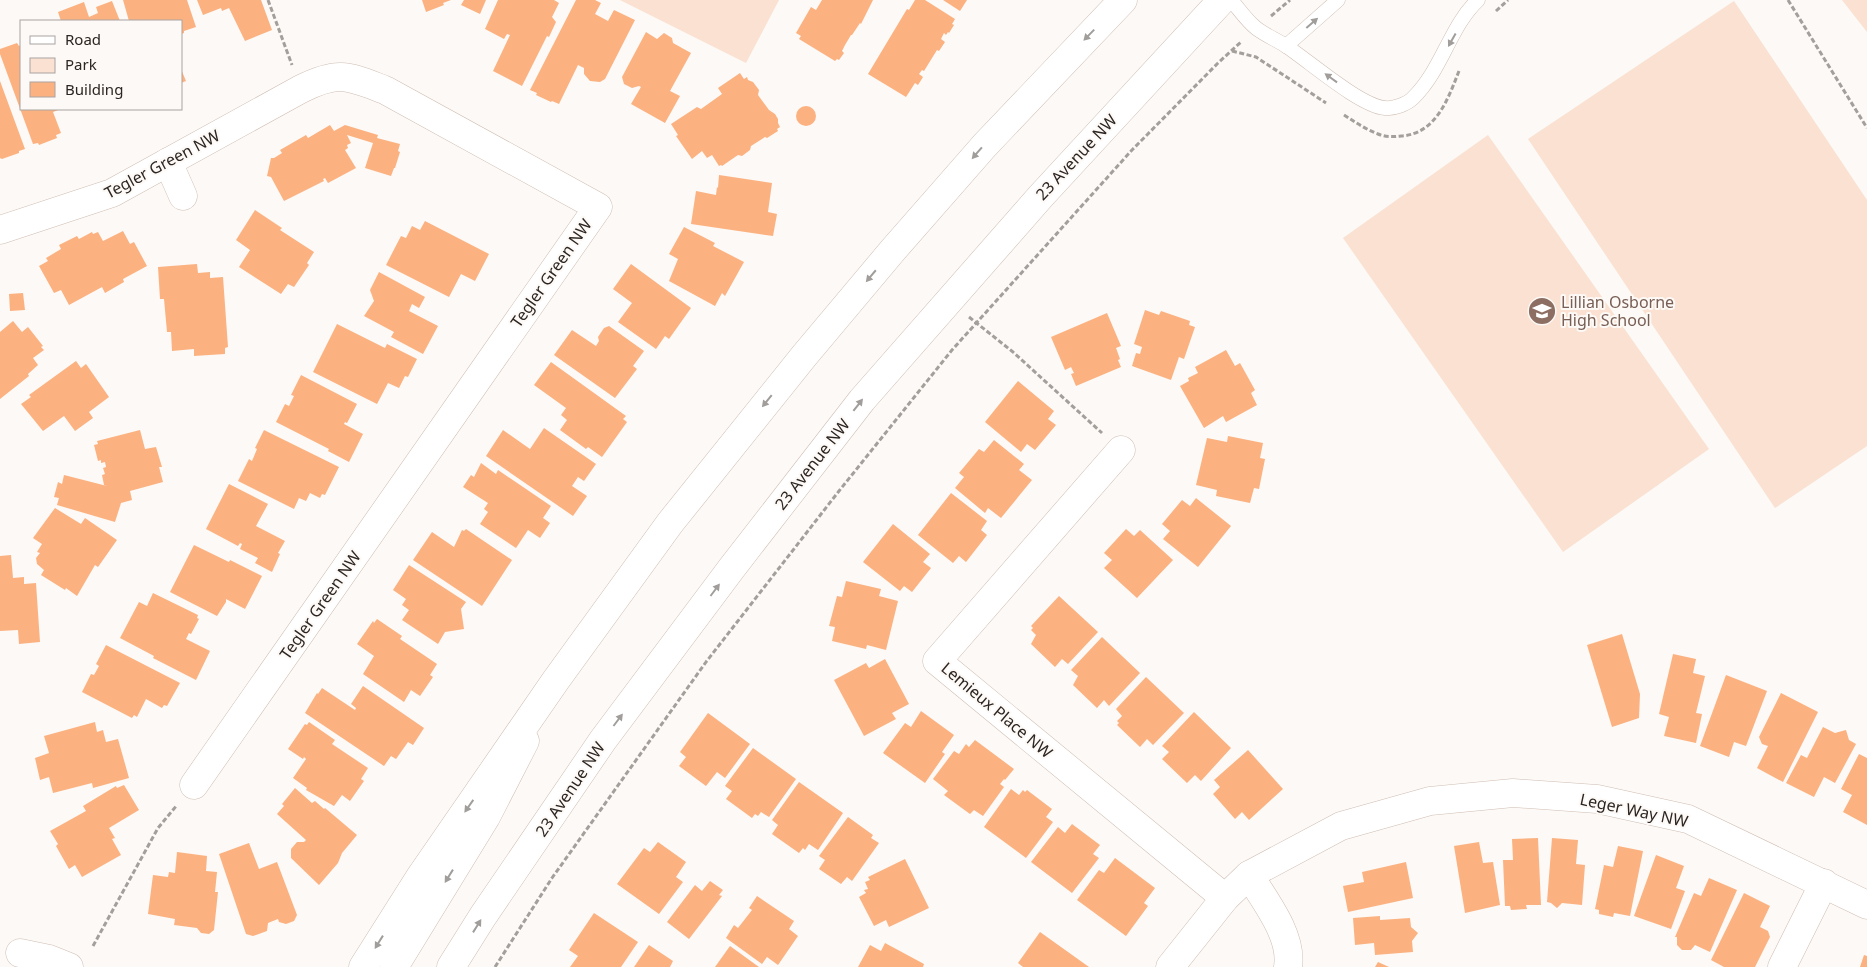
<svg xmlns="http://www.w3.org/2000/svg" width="1867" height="967" viewBox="0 0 1867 967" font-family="'Noto Sans',sans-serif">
  <rect width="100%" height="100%" fill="#fcf9f6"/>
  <!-- green -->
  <g fill="#fae1d1">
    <polygon points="620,0 779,0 746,63"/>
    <polygon points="1842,0 1867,0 1867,32"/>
    <polygon points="1734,1 1867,200 1867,446 1775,508 1528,139"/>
    <polygon points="1488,135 1709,449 1563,552 1343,238"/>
  </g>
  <!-- building -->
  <g fill="#fbb280">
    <polygon points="123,0 187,0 196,27 184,31 184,33 181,34 181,21 129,21"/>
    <polygon points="197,0 261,0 272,30 245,41 229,8 222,11 221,8 203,15"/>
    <polygon points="422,0 451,0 443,3 444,5 426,12"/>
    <polygon points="464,0 486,0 480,14 461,5"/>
    <polygon points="498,0 554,0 559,3 552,17 556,22 549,37 547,36 522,86 493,71 510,35 507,34 504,39 485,29"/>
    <polygon points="576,0 595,0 601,3 595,14 608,21 614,10 635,20 605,79 600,82 590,81 584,74 584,68 578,65 559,104 552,101 551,102 536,95 537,93 530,90"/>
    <polygon points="822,0 873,0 861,24 860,23 852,35 851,35 845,45 842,51 844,53 839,60 837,59 835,61 799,39 801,36 796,33 811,7 816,10"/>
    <polygon points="915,0 925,0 955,19 952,24 954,25 949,33 948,32 946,35 944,33 941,39 945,42 939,51 937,50 924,71 922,70 919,74 923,77 918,85 915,83 906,97 868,74 907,9 909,10"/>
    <polygon points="943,0 967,0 960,11"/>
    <polygon points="112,1 120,21 61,21 58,12 84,2 89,17 98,13 96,7"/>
    <polygon points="646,32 657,39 664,33 672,38 673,43 691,53 670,91 680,96 665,123 631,104 641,87 639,86 632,88 624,84 622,77"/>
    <polygon points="17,43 19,46 21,45 21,109 61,109 53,112 61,133 56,135 57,138 39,145 38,143 33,144 0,54 0,49"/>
    <polygon points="181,69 186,81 181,83"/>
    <polygon points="740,73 744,79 747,77 748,80 753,82 759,90 758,95 769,110 775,114 778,119 778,123 780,127 777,129 778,131 767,138 765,137 751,146 750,150 742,156 738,155 722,166 721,165 719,166 712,155 707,158 702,151 692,159 676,136 678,135 671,124 697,107 701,109 722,94 718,88"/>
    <polygon points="0,81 25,149 19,151 19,153 2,159 0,158"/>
    <circle cx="806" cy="116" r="10"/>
    <polygon points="330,125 334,131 345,125 378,135 377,138 400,144 398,151 400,152 395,168 394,168 391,176 365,168 373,143 347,135 351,143 347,145 348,148 345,150 356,168 328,183 325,178 323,179 324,181 284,201 271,177 267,176 271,158 274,158 282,153 280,150 306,135 308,138"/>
    <polygon points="719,175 772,183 768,212 777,214 773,236 691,224 696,191 716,195 717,187 718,188"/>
    <polygon points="255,210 282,228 280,230 314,252 307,263 309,265 294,287 288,284 281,294 239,267 250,250 236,240"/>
    <polygon points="425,221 489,254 475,281 461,274 449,297 386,265 401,236 406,238 412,226 420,230"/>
    <polygon points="684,227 715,243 713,246 744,262 725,296 722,293 715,306 669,281 678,259 669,254"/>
    <polygon points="123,231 130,244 134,242 147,266 123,279 124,282 105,293 102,287 69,305 61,290 54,293 39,266 48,261 46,258 61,249 59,245 77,236 79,239 92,232 93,234 98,232 103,241"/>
    <polygon points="197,264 198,273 210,272 210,278 223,277 228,347 225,348 225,354 194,356 194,349 172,351 171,332 167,332 164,299 160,299 158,267"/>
    <polygon points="631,264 691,308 669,339 665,336 656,349 618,322 632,303 613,289"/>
    <polygon points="379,272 425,297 419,308 412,304 409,311 438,326 423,354 391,337 394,332 364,316 374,301 370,290"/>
    <polygon points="23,293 25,310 10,311 9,294"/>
    <polygon points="1145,310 1159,315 1161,311 1190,321 1189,325 1195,327 1184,359 1179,357 1171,380 1132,366 1136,353 1140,354 1142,347 1134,344"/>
    <polygon points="1107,313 1121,346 1116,348 1120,359 1118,360 1121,367 1076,386 1071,374 1074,373 1071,367 1065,370 1051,337"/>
    <polygon points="13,321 22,332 28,327 43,346 41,347 44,350 33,358 38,365 28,374 29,376 0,399 0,332"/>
    <polygon points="337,324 385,348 387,344 417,359 408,377 405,376 399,388 388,383 377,404 313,372"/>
    <polygon points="609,326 644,351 633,366 637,369 615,398 554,355 572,330 596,346 599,341 598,337 604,328"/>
    <polygon points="1226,350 1235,366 1240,363 1255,390 1251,393 1257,405 1226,422 1223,416 1204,428 1180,386 1189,381 1188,378 1198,373 1195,367"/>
    <polygon points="76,361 81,368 86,364 109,397 89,412 93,418 75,431 64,416 43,431 21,404 31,397 29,395"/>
    <polygon points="551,362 626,416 623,419 627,422 602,457 588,447 586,449 560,430 567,420 561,415 566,408 534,385"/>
    <polygon points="301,375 357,404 347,423 345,422 344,424 363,434 349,462 328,451 329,449 276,422 285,404 289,406 294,396 291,395"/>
    <polygon points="1018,381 1054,411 1048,419 1056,425 1035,450 1027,444 1021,452 985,422"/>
    <polygon points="544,428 596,464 584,481 578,477 572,486 587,496 573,516 486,456 503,430 530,449"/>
    <polygon points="140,430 145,449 156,447 162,467 159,467 163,482 130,491 132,500 121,503 115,522 57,505 59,498 54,497 58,482 62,484 64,475 107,486 104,485 102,475 105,474 103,468 106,467 105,462 101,463 101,460 98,461 94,445 98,444 97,441"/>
    <polygon points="264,430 339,467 325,495 322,494 320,498 310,493 306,501 299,498 294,509 238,481 249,459 252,461 257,449 255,448"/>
    <polygon points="1228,436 1263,443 1260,458 1265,459 1259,489 1254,488 1250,503 1216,496 1217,490 1196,485 1207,438 1227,442"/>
    <polygon points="994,440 1024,464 1019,470 1032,480 1001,518 988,508 985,513 955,488 964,477 959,473 979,449 984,452"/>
    <polygon points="481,463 496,474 498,470 551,506 543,518 550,523 540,538 528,530 516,548 480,524 488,512 484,509 488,503 463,487 471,475 474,477"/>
    <polygon points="229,484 268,504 256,526 285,541 278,553 280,554 272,572 255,563 258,558 240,549 242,544 240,543 238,546 206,529"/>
    <polygon points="951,493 987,521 981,530 987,535 966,562 959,556 953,563 918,535"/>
    <polygon points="1196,498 1231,526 1198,567 1163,539 1170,531 1162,524 1182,500 1190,506"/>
    <polygon points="55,508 81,524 85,518 117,540 98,567 95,565 77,596 66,588 65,590 41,575 44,570 37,564 36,558 40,553 37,552 42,544 33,538"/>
    <polygon points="893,524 930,554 923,562 931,568 912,592 904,586 900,591 863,562"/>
    <polygon points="466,529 512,560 482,606 413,560 432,532 454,547 462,530 464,531"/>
    <polygon points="1126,529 1134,536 1140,530 1173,560 1137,598 1104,568 1112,560 1104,553"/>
    <polygon points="194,545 229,562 230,560 262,576 245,609 226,599 226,602 217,616 170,592"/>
    <polygon points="11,555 13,578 24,577 24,584 36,583 40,642 19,644 18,630 0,631 0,556"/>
    <polygon points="409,565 466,602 461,609 464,629 445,632 438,644 402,620 409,610 402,605 406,599 393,590"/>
    <polygon points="846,581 881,589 879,596 898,601 886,650 867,645 866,649 832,641 835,627 829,626 837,596 842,597"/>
    <polygon points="153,593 198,615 197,618 199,619 191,634 189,633 186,639 210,651 196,680 153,658 154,656 120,638 139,602 147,606"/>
    <polygon points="1059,596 1098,632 1068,664 1062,659 1055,667 1031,644 1036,635 1031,630 1033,628 1031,626"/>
    <polygon points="377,619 402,636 400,639 437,664 430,675 433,677 420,696 411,690 404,702 363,674 374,656 357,644 373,621 374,623"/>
    <polygon points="1622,634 1640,694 1639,718 1612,727 1587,645"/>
    <polygon points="1102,637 1140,673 1109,706 1104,700 1097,708 1073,685 1078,676 1071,670"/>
    <polygon points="106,645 180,683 167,706 164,705 162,708 146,699 137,717 134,715 132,718 82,692 91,674 94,675 99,666 96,664"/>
    <polygon points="1673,654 1696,659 1693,673 1705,676 1696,713 1702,714 1696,743 1664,736 1669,717 1659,714"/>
    <polygon points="885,659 909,704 892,713 896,719 864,736 834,680 866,663 869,668"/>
    <polygon points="1726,675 1767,691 1746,746 1734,742 1729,757 1700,746"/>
    <polygon points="1146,677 1184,713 1153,745 1147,739 1140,747 1117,725 1119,723 1117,721 1122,716 1116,709"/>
    <polygon points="363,686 424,728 413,745 408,742 396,759 391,756 384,766 305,713 317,693 318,694 322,688 355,710 356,708 351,704"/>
    <polygon points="1781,693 1818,712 1783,782 1757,768 1768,746 1762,744 1759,737"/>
    <polygon points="921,711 954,735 942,752 945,754 925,783 883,753 905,723 911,727"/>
    <polygon points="1194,712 1231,748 1201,781 1195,775 1187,783 1162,759 1169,752 1162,746"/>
    <polygon points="708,713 750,744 725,778 717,772 706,786 679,766 686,757 680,752"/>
    <polygon points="95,722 97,732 103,730 106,742 118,739 129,778 93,788 92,783 53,793 49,777 40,780 35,758 49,753 44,736"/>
    <polygon points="309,722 335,740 332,744 368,768 361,779 364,781 350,801 342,795 334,806 306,790 307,788 293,778 306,759 304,757 303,759 288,749 305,724 307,725"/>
    <polygon points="1823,727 1835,733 1846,730 1849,740 1856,744 1835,783 1824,777 1814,797 1786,783 1801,755 1807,758"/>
    <polygon points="975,740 1014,769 1005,780 1004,779 1000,784 1004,787 983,816 974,810 970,814 944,795 948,791 933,779 954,751 959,754 966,744 969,747"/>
    <polygon points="753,748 796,779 769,817 761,812 758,816 755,814 752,818 726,799 732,791 725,786"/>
    <polygon points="1248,750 1283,789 1249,820 1242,812 1235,819 1213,794 1220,787 1214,780"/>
    <polygon points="1859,754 1867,758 1867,825 1843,812 1852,795 1841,789"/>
    <polygon points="799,782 843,813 818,850 809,844 805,850 803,848 799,853 772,834 778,825 772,820"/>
    <polygon points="124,785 139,810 109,828 115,838 112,839 121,855 82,877 75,865 69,869 56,846 58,844 50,831 86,811 83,806 116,786 117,788"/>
    <polygon points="295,788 312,803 315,801 324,809 325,808 357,835 342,853 338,863 319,885 291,858 291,849 297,842 304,842 306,840 277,814 284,806 282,804"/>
    <polygon points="1011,789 1019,795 1023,790 1025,792 1027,790 1052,809 1046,817 1053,822 1026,858 984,827"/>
    <polygon points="848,817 873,835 871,838 879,843 852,881 847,877 841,884 819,869 825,860 819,856"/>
    <polygon points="1072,824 1100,845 1093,854 1099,858 1072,893 1031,862 1058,827 1065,833"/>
    <polygon points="1538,838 1541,905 1526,905 1527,909 1511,910 1510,906 1505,906 1503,860 1513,860 1512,839"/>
    <polygon points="1552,838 1578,840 1576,864 1585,865 1582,905 1562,903 1557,908 1551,903 1547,902"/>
    <polygon points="658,842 686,862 676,877 683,882 659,914 617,884 644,848 650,852"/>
    <polygon points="1479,842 1483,863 1493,862 1500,905 1465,913 1454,846"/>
    <polygon points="249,843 259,869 277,862 297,915 294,921 286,924 279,922 278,919 268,923 267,931 253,936 246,934 219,854"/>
    <polygon points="1618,846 1643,851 1630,916 1614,913 1613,917 1599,914 1599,910 1595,909 1604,865 1613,867"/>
    <polygon points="177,852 207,856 206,871 217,872 215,892 218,892 214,930 209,934 201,933 197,928 174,925 175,919 148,914 153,875 168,877 169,872 175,873"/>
    <polygon points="1656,855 1684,866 1676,888 1685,891 1671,929 1634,916"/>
    <polygon points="1115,858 1155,888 1144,903 1148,906 1126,936 1077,900 1099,870 1104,873"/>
    <polygon points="905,859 929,908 889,927 886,920 874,926 859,897 866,893 864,890 868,889 865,882 870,880 868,877"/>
    <polygon points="1406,862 1413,898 1348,912 1343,886 1364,882 1362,872"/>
    <polygon points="1709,878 1737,890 1710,952 1695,945 1691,950 1682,950 1677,945 1677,937 1675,937 1694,893 1701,896"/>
    <polygon points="710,881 723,890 719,895 722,896 689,939 667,922 695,885 702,891"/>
    <polygon points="1744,893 1770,906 1760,927 1768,931 1770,937 1755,967 1724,967 1711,960"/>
    <polygon points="757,896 794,921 789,929 798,936 778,965 767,957 762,964 726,938 734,925 738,928 752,910 749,908"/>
    <polygon points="594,913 638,942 621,967 570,967 578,956 569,950"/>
    <polygon points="1380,916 1380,920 1410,918 1411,927 1418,933 1412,941 1413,952 1375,955 1374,943 1355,945 1353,918"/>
    <polygon points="1040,932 1089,967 1023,967 1018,963"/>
    <polygon points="885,943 924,964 923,967 858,967 870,945 881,951"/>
    <polygon points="649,945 673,961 670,967 634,967"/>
    <polygon points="730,946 759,967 715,967"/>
    <polygon points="1864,955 1867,956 1867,967 1860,967"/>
    <polygon points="1378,962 1389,967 1375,967"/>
  </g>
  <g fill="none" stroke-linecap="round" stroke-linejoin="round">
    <defs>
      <g id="service">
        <path d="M1231 0C1239 9 1247 21 1256 28 1265 35 1277 40 1286 46 1309 61 1360 106 1385 108 1394 109 1407 104 1413 98 1442 70 1450 26 1478 0"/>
        <polyline points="1286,46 1338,0"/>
      </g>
      <g id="minor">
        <polyline points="168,162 183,196"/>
        <path d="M0 230 112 193 301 89C339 70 348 76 385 90L598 207 194 785"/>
        <polyline points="1121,450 937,661 1225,898"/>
        <path d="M1249 875C1265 901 1293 936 1288 967"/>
        <polyline points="1782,967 1824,883"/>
      </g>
      <g id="tertiary">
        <polyline points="20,953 49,959 69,967"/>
        <polyline points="394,967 486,817 525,741"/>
        <polyline points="1170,967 1225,898 1249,875 1341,826 1430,801 1513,793 1597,799 1688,819 1867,905"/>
      </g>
      <g id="secondary">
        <polyline points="363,967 420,877 556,680 670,523 804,356 893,250 985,145 1123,0"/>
        <polyline points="451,967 483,916 603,740 731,569 862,400 1041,196 1222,0"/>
      </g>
    </defs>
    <!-- service casing -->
    <use href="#service" stroke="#d0beb3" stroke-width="15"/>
    <!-- minor casing -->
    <use href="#minor" stroke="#d0beb3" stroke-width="29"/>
    <!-- tertiary casing -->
    <use href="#tertiary" stroke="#d0beb3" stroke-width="29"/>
    <!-- secondary casing -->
    <use href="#secondary" stroke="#d0beb3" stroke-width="29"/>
    <!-- path -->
    <g stroke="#a49f9b" stroke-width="3" stroke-dasharray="5 2.5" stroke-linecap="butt">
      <polyline points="268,0 292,65"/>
      <polyline points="1788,0 1867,128"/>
      <polyline points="1496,11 1508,0"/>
      <polyline points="1271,16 1290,0"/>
      <polyline points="1232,51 1256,57 1326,103"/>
      <path d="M1344 115C1355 122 1365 129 1378 134 1385 137 1393 137 1401 136 1436 134 1448 99 1459 71"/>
      <polyline points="969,317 1013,352 1102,433"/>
      <polyline points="93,946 158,828 177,805"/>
      <polyline points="495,967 552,878 706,662 839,491 952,350 1132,150 1218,63 1242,41"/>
    </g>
    <!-- service -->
    <use href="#service" stroke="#fff" stroke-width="14"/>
    <!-- minor -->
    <use href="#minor" stroke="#fff" stroke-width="28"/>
    <!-- tertiary -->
    <use href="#tertiary" stroke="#fff" stroke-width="28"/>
    <!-- secondary -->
    <use href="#secondary" stroke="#fff" stroke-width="28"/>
  </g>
  <!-- one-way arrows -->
  <defs><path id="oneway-solid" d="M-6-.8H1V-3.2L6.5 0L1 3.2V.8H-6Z" transform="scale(1.25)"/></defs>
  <g fill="#a09d9b">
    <use href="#oneway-solid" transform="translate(1312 23) rotate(-41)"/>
    <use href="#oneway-solid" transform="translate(1089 35) rotate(134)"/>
    <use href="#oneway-solid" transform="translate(1452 40) rotate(119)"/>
    <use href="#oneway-solid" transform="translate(1331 78) rotate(-144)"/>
    <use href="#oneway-solid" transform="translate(977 153) rotate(131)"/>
    <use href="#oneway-solid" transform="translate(871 276) rotate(130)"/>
    <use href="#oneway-solid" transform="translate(767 401) rotate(129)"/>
    <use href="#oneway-solid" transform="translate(858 405) rotate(-52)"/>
    <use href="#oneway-solid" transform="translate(715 590) rotate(-53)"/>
    <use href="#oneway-solid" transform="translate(618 720) rotate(-53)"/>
    <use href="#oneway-solid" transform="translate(469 806) rotate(125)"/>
    <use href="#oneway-solid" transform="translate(449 876) rotate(122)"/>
    <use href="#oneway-solid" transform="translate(477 926) rotate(-58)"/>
    <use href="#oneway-solid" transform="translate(379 942) rotate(122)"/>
  </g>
  <!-- icons -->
  <defs>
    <symbol id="school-disc" viewBox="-11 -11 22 22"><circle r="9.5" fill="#8d6e63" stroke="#fcf9f6"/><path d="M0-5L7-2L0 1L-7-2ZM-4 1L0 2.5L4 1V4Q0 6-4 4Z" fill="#fff"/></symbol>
  </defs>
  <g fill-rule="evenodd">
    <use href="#school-disc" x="1526" y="295" width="32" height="32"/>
  </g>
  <g text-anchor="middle" stroke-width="4" stroke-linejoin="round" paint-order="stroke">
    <!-- street labels -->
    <g font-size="16" fill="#2c2521" stroke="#fcf9f6">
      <text transform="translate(1076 157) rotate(-47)" y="6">23 Avenue NW</text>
      <text transform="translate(162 164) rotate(-28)" y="6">Tegler Green NW</text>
      <text transform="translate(551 273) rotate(-55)" y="6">Tegler Green NW</text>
      <text transform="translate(812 464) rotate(-52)" y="6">23 Avenue NW</text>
      <text transform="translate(320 605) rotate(-55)" y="6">Tegler Green NW</text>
      <text transform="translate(997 710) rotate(40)" y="6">Lemieux Place NW</text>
      <text transform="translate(570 789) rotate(-56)" y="6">23 Avenue NW</text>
      <text transform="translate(1634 810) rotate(12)" y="6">Leger Way NW</text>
    </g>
    <!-- education labels -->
    <g font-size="16" fill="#785e54" stroke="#fcf9f6" text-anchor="start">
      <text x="1561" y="308">Lillian Osborne<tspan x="1561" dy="18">High School</tspan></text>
    </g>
  </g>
  <!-- legend -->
  <rect x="20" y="20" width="162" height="90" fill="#fcf9f6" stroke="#a9a4a1"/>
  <rect x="30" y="36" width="25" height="8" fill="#ffffff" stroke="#a9a4a1"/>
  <text x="65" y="45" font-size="15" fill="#2c2521">Road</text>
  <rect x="30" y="58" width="25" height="15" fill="#fae1d1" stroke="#a9a4a1"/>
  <text x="65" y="70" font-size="15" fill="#2c2521">Park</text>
  <rect x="30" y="82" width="25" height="15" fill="#fbb280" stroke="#a9a4a1"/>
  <text x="65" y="95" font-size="15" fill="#2c2521">Building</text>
</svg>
